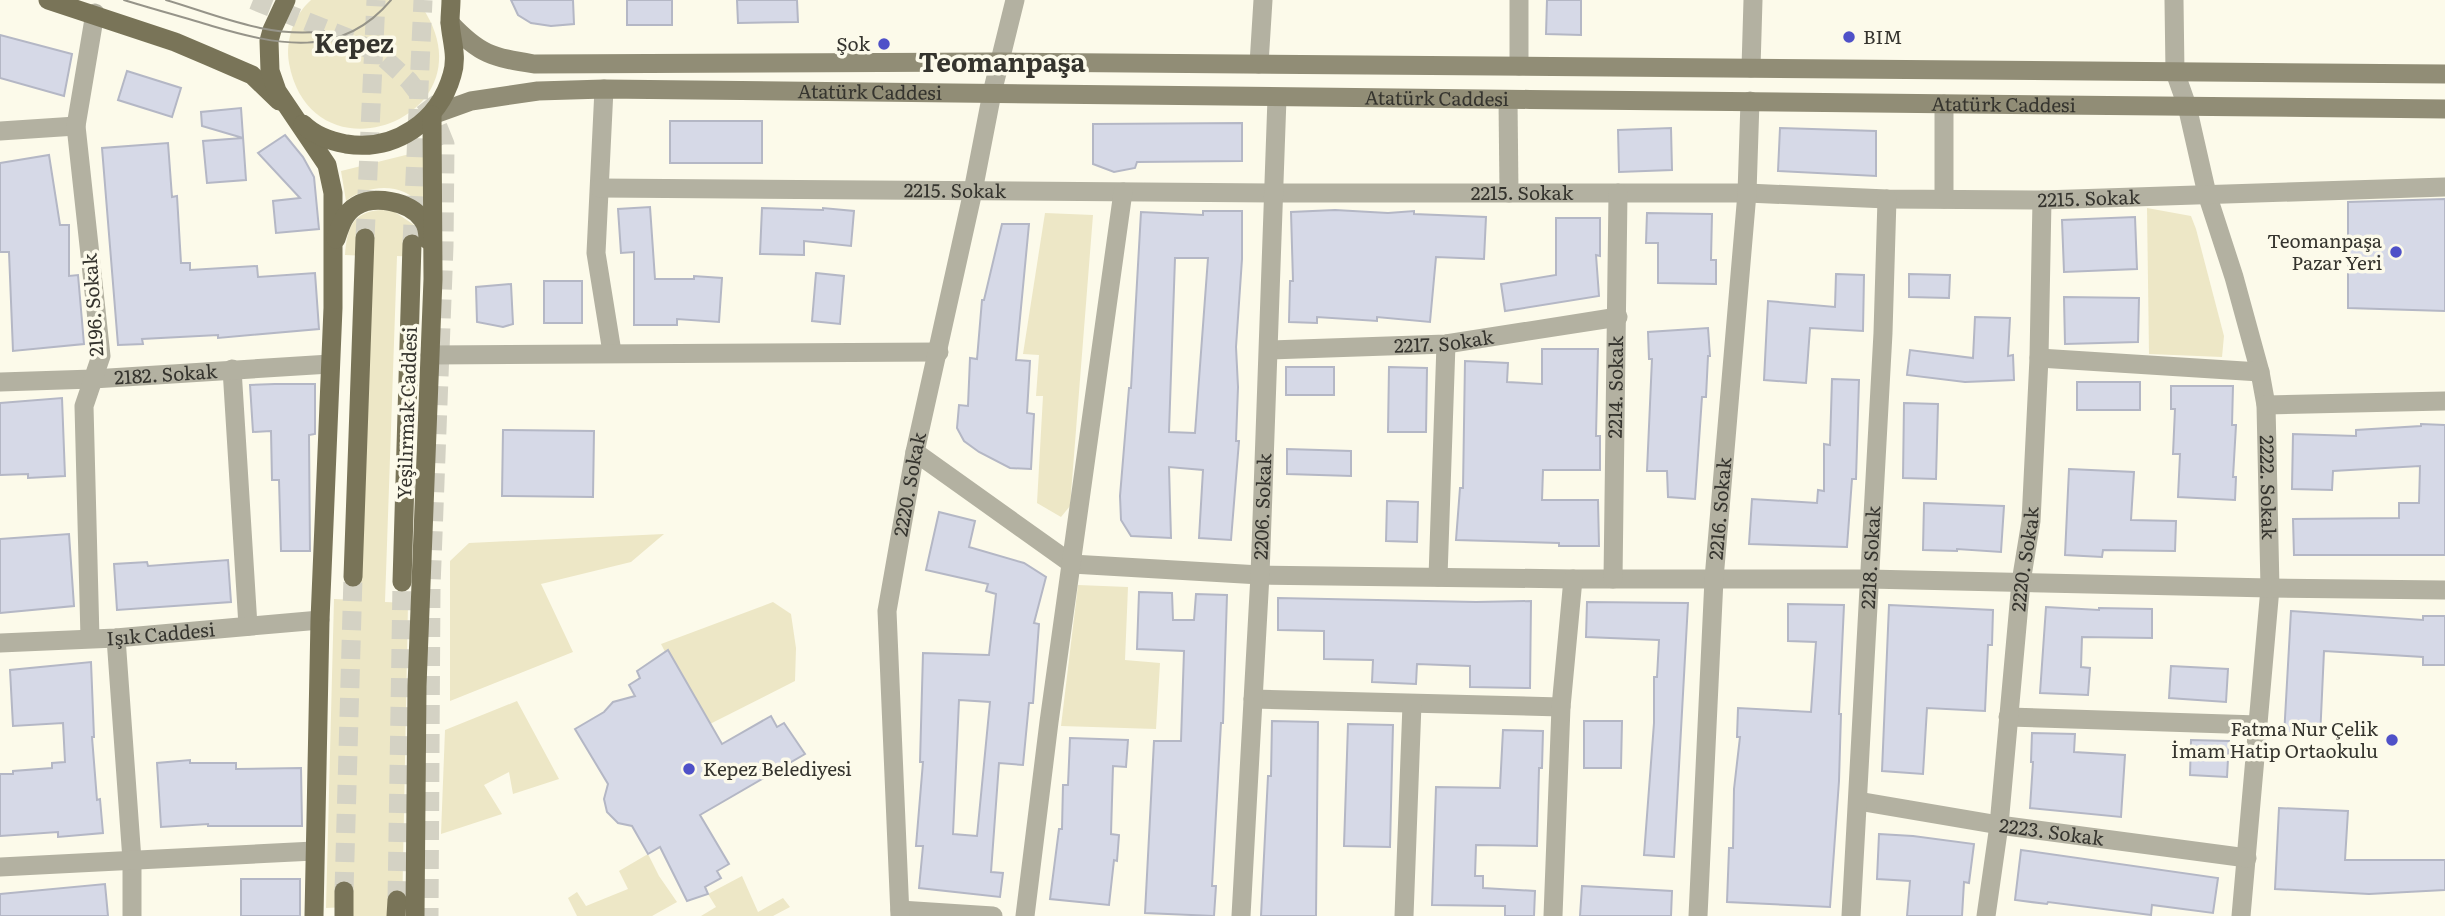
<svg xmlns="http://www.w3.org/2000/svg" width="2445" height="916" viewBox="0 0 2445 916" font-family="Literata,serif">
  <rect width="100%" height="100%" fill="#fcfaea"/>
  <!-- green -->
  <g fill="#ede7c6">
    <path d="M311 0H417C503 113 312 190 289 63 285 40 294 15 311 0Z"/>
    <path d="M426 150 423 205C417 201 411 195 404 192 386 184 360 189 346 201L341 171Z"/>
    <polygon points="2147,208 2191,216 2196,229 2224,336 2222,357 2149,354"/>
    <path d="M383 210 395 212 417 227 420 257 397 256 385 602 408 603 402 916H348V907L326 908 334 599 355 600 368 256 345 255C347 227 353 211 383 210Z"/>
    <polygon points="1045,213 1093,215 1070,506 1061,517 1037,503 1043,396 1036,396 1039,355 1023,354"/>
    <polygon points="664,534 631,562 541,584 573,652 450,701 450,561 469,543"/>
    <polygon points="1078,585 1128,587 1125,660 1160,663 1156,729 1061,726"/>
    <polygon points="773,602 791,614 796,648 795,681 704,727 661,644"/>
    <polygon points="517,701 559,779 513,794 509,772 484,785 502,814 441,834 445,730"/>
    <polygon points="648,854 659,876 677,902 652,916 577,916 568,898 577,892 586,906 628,889 619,871"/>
    <polygon points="742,876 758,912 783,898 790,907 773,916 701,916 716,907 708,894"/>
  </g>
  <!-- building -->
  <g fill="#d6d9e7" stroke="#b4b7c5" stroke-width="2" fill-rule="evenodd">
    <polygon points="511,0 573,0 574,24 551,26 531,23 518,15"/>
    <rect x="627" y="0" width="45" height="25"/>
    <polygon points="737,0 797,0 798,22 738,23"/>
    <polygon points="1547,0 1581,0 1581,35 1546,34"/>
    <polygon points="0,35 72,54 64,96 0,78"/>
    <polygon points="127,71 181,88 172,117 118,100"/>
    <polygon points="241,108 246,180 207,183 203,141 243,138 202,126 201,112"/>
    <rect x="670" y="121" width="92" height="42"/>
    <polygon points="1242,123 1242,161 1137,162 1135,168 1114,172 1093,164 1093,124"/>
    <polygon points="1671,128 1672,170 1619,172 1618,130"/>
    <polygon points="1780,128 1876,131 1876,176 1778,171"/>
    <polygon points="285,135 303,157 314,177 319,229 276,233 273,201 300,198 258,153"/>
    <polygon points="168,143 172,197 177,196 181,263 190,263 190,270 257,266 258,277 315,273 319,329 218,338 218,335 142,339 143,344 118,345 102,148"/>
    <polygon points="49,155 60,225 69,225 69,276 78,275 84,344 13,351 9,252 0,252 0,163"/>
    <polygon points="2445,199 2445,311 2348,308 2348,202"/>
    <polygon points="650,207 655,279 694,279 694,276 722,278 719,322 677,319 677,325 634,325 634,252 621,253 618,209"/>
    <polygon points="762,208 823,210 823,208 854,211 851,246 804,241 804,255 760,254"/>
    <polygon points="1335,210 1388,213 1414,211 1414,214 1486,217 1484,259 1436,257 1430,322 1377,317 1377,321 1317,317 1317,323 1289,322 1290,281 1293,281 1291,212"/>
    <path d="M1203 211H1242V259L1236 347 1238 387 1236 441H1239L1231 540 1199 538 1203 470 1169 467 1171 538 1131 536 1121 520 1120 496 1129 388H1131L1141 212 1203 215ZM1175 258H1208L1195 433 1169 432Z"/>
    <polygon points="1647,213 1712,214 1711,260 1716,260 1716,284 1658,283 1658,243 1646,243"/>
    <polygon points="2135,217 2137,269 2064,272 2062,220"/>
    <polygon points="1556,218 1600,218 1600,256 1596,255 1599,296 1505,311 1501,284 1556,275"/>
    <polygon points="1002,224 1029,224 1016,360 1030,361 1027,413 1034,414 1031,469 1010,468 979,452 964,441 957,428 959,405 968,406 970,358 977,359 982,300 984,300"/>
    <polygon points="816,273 844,276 840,324 812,321"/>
    <polygon points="1836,274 1864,275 1863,331 1810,328 1806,383 1764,380 1768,301 1835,307"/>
    <polygon points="1909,274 1950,275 1949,298 1909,297"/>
    <rect x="544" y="281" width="38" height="42"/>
    <polygon points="511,284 513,324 503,327 477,322 476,287"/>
    <polygon points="2064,297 2139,298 2138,342 2065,344"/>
    <polygon points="1975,317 2010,318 2008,356 2013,355 2014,380 1965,382 1907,375 1910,350 1973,358"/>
    <polygon points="1708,328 1710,356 1708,356 1706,397 1702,397 1695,499 1668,497 1667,471 1647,471 1652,359 1649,359 1648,332"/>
    <polygon points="1542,349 1598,349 1596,436 1600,436 1600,470 1543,470 1542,500 1598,500 1599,546 1559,546 1559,543 1456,540 1460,488 1463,488 1465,361 1508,363 1507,382 1542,384"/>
    <rect x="1286" y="367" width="48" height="28"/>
    <polygon points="1389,367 1427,368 1426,432 1388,432"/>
    <polygon points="1832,379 1859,380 1856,479 1852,479 1847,547 1749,544 1752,499 1817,503 1818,490 1824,491 1824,444 1830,445"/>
    <rect x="2077" y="382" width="63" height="28"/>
    <polygon points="275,384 315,384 315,434 309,435 310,551 281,551 279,480 272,480 271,431 253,432 250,385"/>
    <polygon points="2171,386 2233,386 2232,425 2236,425 2233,477 2236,477 2235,500 2178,497 2180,454 2173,454 2175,409 2171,409"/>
    <polygon points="62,398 65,476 28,478 28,474 0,475 0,403"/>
    <polygon points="1904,403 1938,404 1936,479 1903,478"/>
    <polygon points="2421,424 2445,425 2445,555 2294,555 2293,519 2399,518 2399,503 2419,503 2420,466 2333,471 2332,490 2292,489 2293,434 2356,436 2356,430 2421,426"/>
    <polygon points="503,430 594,431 593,497 502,496"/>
    <polygon points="1287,449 1351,451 1351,476 1287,474"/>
    <polygon points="2069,469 2134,472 2131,520 2176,521 2175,551 2103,550 2102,557 2065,555"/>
    <polygon points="1387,501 1418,502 1417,542 1386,541"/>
    <polygon points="1924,503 2004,506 2001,552 1957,549 1957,551 1923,550"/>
    <path d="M939 512 975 521 969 547 1024 563 1046 577 1034 623 1039 624 1033 703H1029L1023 765 999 763 991 872 1003 873 1000 897 919 888 923 846H916L923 762H920L923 653 989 655 996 594 986 591 988 584 926 570ZM959 700 990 702 977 836 953 834Z"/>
    <polygon points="69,534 74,606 0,613 0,539"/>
    <polygon points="228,560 231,602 117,610 114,564 147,562 148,566"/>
    <polygon points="1139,592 1172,593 1173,620 1194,620 1196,594 1227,595 1223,723 1221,723 1212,886 1216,886 1214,916 1145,913 1154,741 1181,741 1184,651 1137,649"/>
    <polygon points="1278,598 1476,602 1531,601 1530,688 1470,687 1470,666 1417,664 1416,684 1372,682 1373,660 1324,659 1324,631 1278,630"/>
    <polygon points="1587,602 1688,603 1674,857 1644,855 1654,723 1654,677 1657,677 1659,640 1586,637"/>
    <polygon points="1788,604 1844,605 1839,714 1841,714 1839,781 1830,907 1727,902 1729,848 1733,848 1734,789 1740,737 1737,737 1738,708 1811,712 1816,642 1788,641"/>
    <polygon points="1889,605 1993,610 1992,645 1988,645 1985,711 1927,708 1923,774 1882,771"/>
    <polygon points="2046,607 2099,610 2099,608 2152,609 2152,638 2082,637 2081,667 2090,668 2088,695 2040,693"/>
    <polygon points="2291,611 2423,620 2423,616 2445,616 2445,665 2423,665 2423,657 2324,651 2320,738 2284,736"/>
    <polygon points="668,650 722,744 771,716 777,727 784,723 805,754 700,815 729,864 717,871 721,878 705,887 708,894 687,901 660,847 648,854 632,826 618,823 607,812 604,799 608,784 575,729 604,712 613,702 635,696 629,685 640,678 637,671"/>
    <polygon points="91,662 94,737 92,737 97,800 100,799 103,833 58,837 58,832 0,836 0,774 13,774 13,771 52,768 52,763 65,762 63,723 13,726 10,670"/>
    <polygon points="2171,666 2228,669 2226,702 2169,698"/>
    <polygon points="1272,721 1318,722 1316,916 1261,916 1268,776 1271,776"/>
    <polygon points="1584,721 1622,721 1621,768 1584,768"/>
    <polygon points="1348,724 1393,725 1390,847 1344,846"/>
    <polygon points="1503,730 1543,731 1542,768 1539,768 1537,846 1476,845 1475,876 1483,876 1483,888 1535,891 1534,916 1505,916 1505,906 1432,905 1436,787 1500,788"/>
    <polygon points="2032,733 2075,734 2074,752 2125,755 2121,817 2030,808 2033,762 2031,762"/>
    <polygon points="1070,738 1128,740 1126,767 1113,766 1111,834 1119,835 1117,861 1114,860 1109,905 1050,899 1059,829 1062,829 1063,785 1068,785"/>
    <polygon points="2191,740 2229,741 2227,777 2190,775"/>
    <polygon points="190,760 190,763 236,763 236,769 301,768 302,826 208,826 208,824 161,827 157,763"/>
    <polygon points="2279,808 2348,811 2345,860 2445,860 2445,890 2369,894 2275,889"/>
    <polygon points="1879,834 1913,836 1974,844 1969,883 1964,882 1962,916 1907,916 1910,881 1877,879"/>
    <polygon points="2021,850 2218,878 2213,913 2152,905 2151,915 2048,902 2047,904 2015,900"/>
    <rect x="241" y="879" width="59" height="37"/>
    <polygon points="105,884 108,916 0,916 0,894"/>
    <polygon points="1582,886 1672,891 1671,916 1580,916"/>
  </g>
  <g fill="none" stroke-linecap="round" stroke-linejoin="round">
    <!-- primary-tunnel -->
    <g stroke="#d4d2c4" stroke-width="19" stroke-dasharray="19 10" stroke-linecap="butt">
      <polyline points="253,0 353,40 384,58 409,81 431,110 445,144 444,246 431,587 429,916"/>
      <polyline points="365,238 376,0"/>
      <polyline points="412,244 423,0"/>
      <polyline points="344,891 353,577"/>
      <polyline points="397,900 402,582"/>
    </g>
    <!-- minor -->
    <g stroke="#b3b1a1" stroke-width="19">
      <path id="s1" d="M2174 0 2175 72 2187 106 2207 194 2234 277 2260 372 2266 405 2270 588 2241 916"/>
      <polyline points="1259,64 1263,0"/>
      <polyline points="1519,66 1519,0"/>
      <polyline points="1751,68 1753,0"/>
      <polyline points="604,89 596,253 612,352"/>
      <polyline points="1508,100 1509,193"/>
      <polyline points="0,131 76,126"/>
      <path id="s2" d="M600 188 1275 193H1747L1887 199 2042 200 2445 187"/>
      <polyline points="1944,199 1944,104"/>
      <path id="s3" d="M1269 350 1446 344 1618 317"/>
      <polyline points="430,355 939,352"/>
      <polyline points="2039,358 2260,372"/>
      <polyline points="232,369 248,626"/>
      <path id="s4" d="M0 382 93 379 330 364"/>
      <polyline points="2266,405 2445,401"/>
      <polyline points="915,452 1072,564 1260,575 1573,579 1868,579 2270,588 2445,590"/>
      <polyline points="1438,577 1446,344"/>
      <path id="s5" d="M1613 579 1618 193"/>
      <polyline points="90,638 84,406 101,356 76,126 95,13"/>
      <polyline points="116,638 132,860 132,916"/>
      <polyline points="1253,699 1561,707"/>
      <polyline points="2008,717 2258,725"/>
      <path id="s6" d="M1858 801 1999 825 2247 858"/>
      <polyline points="0,867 314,851"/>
      <polyline points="900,910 993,916"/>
      <path id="s7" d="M900 916 887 611 915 452 973 191 992 93 1015 0"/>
      <polyline points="1025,916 1049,722 1123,192"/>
      <path id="s8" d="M1241 916 1260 575 1277 98"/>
      <polyline points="1404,916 1412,704"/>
      <polyline points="1553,916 1561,707 1573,579"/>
      <path id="s9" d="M1698 916 1714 579 1747 193 1750 101"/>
      <path id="s10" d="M1851 916 1883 333 1887 199"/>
      <path id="s11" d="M1986 916 1999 825 2021 582 2031 521 2039 358 2042 200"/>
    </g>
    <!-- tertiary -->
    <path stroke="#b3b1a1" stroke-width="19" id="s12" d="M0 643 116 638 320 620"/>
    <!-- secondary -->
    <g stroke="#918d76" stroke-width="19">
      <path d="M450 23C480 55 492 57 534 64L1001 62 2445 74"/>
      <path id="s13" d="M432 115 471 101 538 91 604 89C1218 96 1831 103 2445 109"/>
    </g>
    <!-- primary -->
    <g stroke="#797458" stroke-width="19">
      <polyline points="48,0 175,42 208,56 252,75 279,101"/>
      <polyline points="286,0 272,30 269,41 270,71 277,91 327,165 333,193 333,308 320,620 314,916"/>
      <path d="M303 124C315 136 330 141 346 144 395 152 439 121 452 75 458 56 451 40 450 22 450 14 451 7 451 0"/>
      <path d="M336 239C340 227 344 213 356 206 374 195 409 201 422 219 427 225 428 233 428 240"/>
      <polyline points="353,577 365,238"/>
      <polyline points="402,582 412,244"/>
      <polyline points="344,916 344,891"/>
      <polyline points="396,916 397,900"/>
      <polyline points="415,916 417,686 433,279 432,115"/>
    </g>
    <!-- tram -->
    <g stroke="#969489" stroke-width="2">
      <path d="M124 0C153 9 183 17 212 26 277 45 341 60 391 0"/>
      <path d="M166 0C217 15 270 39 324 31"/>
    </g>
  </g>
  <!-- markers -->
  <g fill="#4f51c8" stroke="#fcfaea" stroke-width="2.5">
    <circle cx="1849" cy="37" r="7"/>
    <circle cx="884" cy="44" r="7"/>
    <circle cx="2396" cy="252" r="7"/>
    <circle cx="2392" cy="740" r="7"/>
    <circle cx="689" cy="769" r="7"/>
  </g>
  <g text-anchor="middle" stroke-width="7" stroke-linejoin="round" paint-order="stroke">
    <!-- poi labels -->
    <g font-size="19" fill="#35342e" stroke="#fcfaea" text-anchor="end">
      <text x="1863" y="44" text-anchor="start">BIM</text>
      <text x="870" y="51">Şok</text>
      <text x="2382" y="248">Teomanpaşa<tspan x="2382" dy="22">Pazar Yeri</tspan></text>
      <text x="2378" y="736">Fatma Nur Çelik<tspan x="2378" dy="22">İmam Hatip Ortaokulu</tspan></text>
      <text x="703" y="776" text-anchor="start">Kepez Belediyesi</text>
    </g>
    <!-- street labels -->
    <g font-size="19" fill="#35342e" stroke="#fcfaea">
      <text dy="7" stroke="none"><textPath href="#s13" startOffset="441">Atatürk Caddesi</textPath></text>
      <text dy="7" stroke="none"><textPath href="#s13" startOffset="1008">Atatürk Caddesi</textPath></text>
      <text dy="7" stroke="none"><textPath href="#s13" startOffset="1575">Atatürk Caddesi</textPath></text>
      <text dy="7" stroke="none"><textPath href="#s2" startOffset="355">2215. Sokak</textPath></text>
      <text dy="7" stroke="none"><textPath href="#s2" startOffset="922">2215. Sokak</textPath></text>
      <text dy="7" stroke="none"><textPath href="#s2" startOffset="1489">2215. Sokak</textPath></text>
      <text transform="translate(93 305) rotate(-94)" y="7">2196. Sokak</text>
      <text dy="7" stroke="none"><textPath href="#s3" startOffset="175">2217. Sokak</textPath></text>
      <text dy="7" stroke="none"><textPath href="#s4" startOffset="166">2182. Sokak</textPath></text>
      <text dy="7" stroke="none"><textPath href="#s5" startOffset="192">2214. Sokak</textPath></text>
      <text transform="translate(407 413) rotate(-88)" y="7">Yeşilırmak Caddesi</text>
      <text dy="7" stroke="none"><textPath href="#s7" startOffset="434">2220. Sokak</textPath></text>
      <text dy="7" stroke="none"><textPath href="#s1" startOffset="500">2222. Sokak</textPath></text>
      <text dy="7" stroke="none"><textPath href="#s8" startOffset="410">2206. Sokak</textPath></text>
      <text dy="7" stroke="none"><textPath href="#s9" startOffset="408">2216. Sokak</textPath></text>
      <text dy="7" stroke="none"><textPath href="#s10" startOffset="359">2218. Sokak</textPath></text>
      <text dy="7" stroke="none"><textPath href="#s11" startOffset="359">2220. Sokak</textPath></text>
      <text dy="7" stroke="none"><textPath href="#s12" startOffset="161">Işık Caddesi</textPath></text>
      <text dy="7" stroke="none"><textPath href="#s6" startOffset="196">2223. Sokak</textPath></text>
    </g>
    <!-- district labels -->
    <g font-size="26" font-weight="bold" fill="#35342e" stroke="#fcfaea">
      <text x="354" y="53">Kepez</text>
      <text x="1002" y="72">Teomanpaşa</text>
    </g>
  </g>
</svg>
